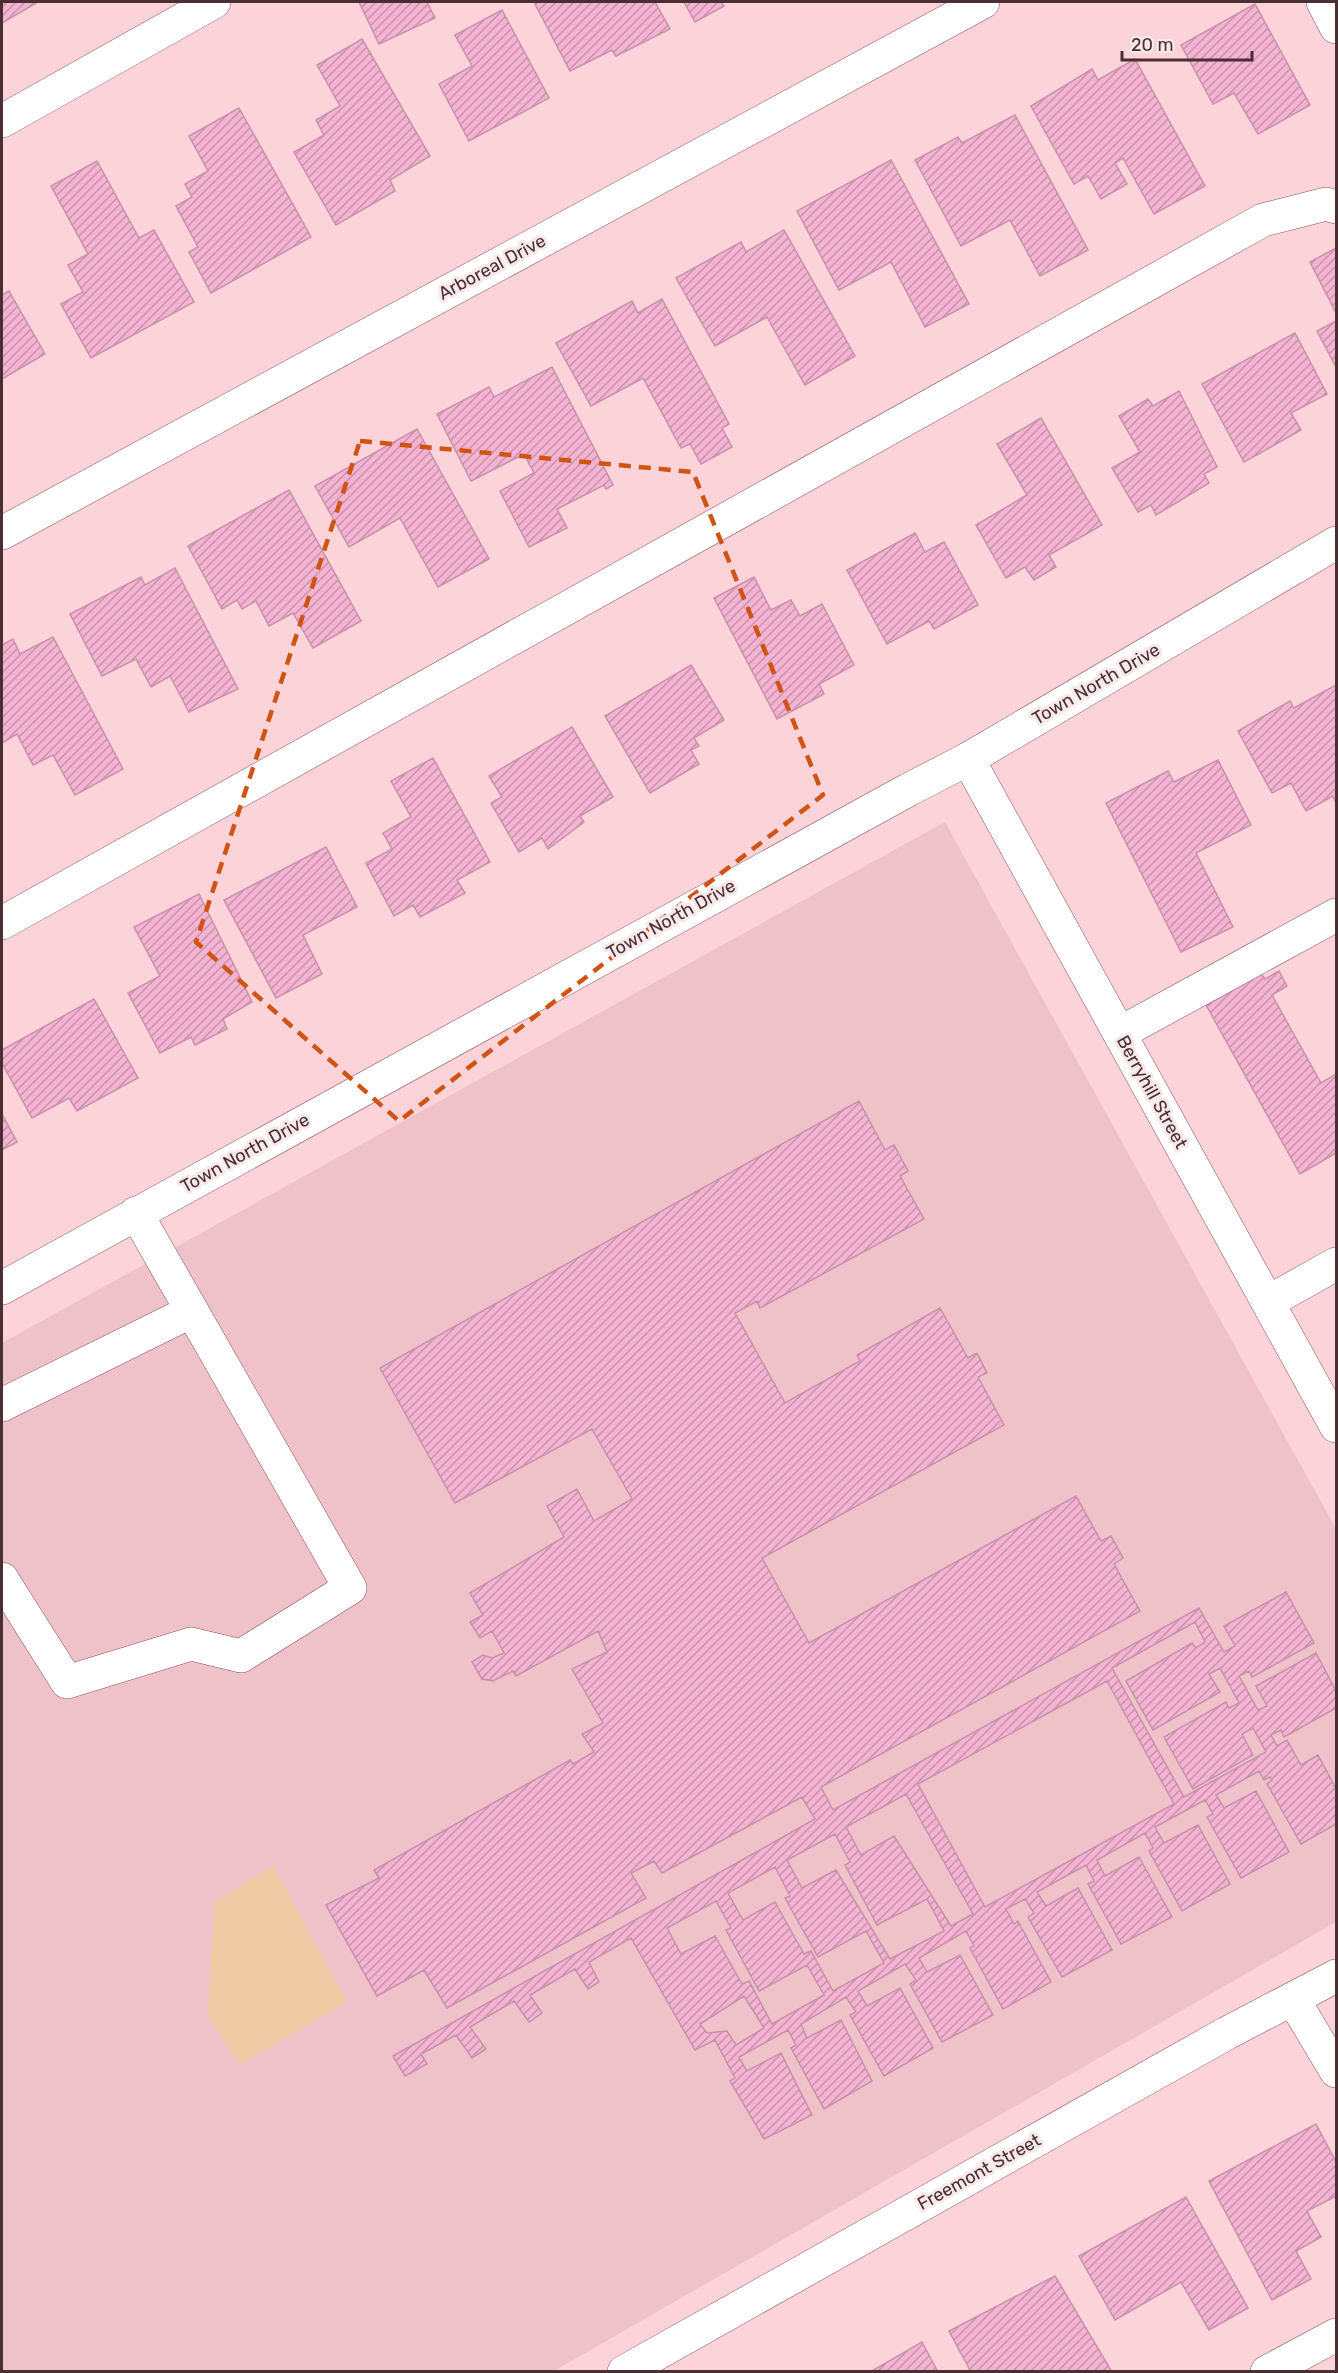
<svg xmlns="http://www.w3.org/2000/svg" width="1338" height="2373" viewBox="0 0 1338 2373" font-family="Rubik,sans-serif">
  <defs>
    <pattern id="building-hatch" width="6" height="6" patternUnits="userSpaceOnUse" patternTransform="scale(1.5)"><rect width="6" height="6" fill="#f4b3d2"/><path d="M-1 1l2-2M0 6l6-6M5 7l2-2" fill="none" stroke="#c892ab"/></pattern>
  </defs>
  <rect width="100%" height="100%" fill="#fcd3d9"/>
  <!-- built -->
  <polygon fill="#efc2c9" points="945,822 1336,1529 1336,1922 554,2371 2,2371 2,1343"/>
  <!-- green -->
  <polygon fill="#edcaa4" points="273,1865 347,2002 240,2065 208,2017 214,1903"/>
  <!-- building -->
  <g fill="url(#building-hatch)" stroke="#c890ab" stroke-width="1.5" fill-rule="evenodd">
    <polygon points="2,2 38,2 2,23"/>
    <polygon points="359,2 427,2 435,18 379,44"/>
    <polygon points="534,2 655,2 670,29 616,56 612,50 570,71"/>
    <polygon points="684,2 721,2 724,6 695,22"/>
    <polygon points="1255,4 1310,105 1258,134 1234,93 1213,104 1181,45"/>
    <polygon points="502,10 549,98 469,141 439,84 472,66 455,35"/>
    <polygon points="362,39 430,156 390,180 395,191 336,225 294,152 324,135 316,120 340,106 317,65"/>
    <polygon points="1135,59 1205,186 1154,214 1123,158 1115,163 1127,184 1101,199 1088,176 1074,184 1031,106 1092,69 1098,80"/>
    <polygon points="239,108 311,237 211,293 189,252 198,247 176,206 192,197 185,184 208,171 189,136"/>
    <polygon points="1015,115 1088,250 1040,276 1010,220 961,246 915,160 958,137 962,143"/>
    <polygon points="891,160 969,304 925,327 891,262 839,290 797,211"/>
    <polygon points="97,161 139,238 154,230 194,302 91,358 61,304 83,292 68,265 88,254 51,186"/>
    <polygon points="784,230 855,356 805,385 767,317 715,346 676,278 741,242 746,252"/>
    <polygon points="1336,248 1336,313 1310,262"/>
    <polygon points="9,291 45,354 2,379 2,295"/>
    <polygon points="662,299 729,424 722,428 732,447 701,464 690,444 681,448 643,378 591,406 556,343 632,301 638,313"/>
    <polygon points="1336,321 1336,367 1317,331"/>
    <polygon points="1295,333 1327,394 1291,413 1301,430 1244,462 1202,384"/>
    <polygon points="552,367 613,485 606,489 604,485 557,509 567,528 529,547 500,491 534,473 524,454 471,481 437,414 489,387 494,397"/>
    <polygon points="1179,391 1217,467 1204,474 1209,483 1156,515 1151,505 1138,512 1112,468 1140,452 1119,416 1148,399 1153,406"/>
    <polygon points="1041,418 1102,525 1049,555 1056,567 1034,580 1025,567 1006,578 976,525 1027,495 997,444"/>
    <polygon points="417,429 489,559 438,587 400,518 349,547 315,486"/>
    <polygon points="289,490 361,621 313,648 293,613 269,626 256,601 242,609 237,600 222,609 188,546"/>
    <polygon points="915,533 925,552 944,542 978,605 934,629 929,621 887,644 847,570"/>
    <polygon points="175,568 238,689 189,712 170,676 151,687 136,659 102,676 70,614 141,577 145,585"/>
    <polygon points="754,577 771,610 791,600 800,616 822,604 854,665 819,684 824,694 777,719 714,598"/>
    <polygon points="53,637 123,769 75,795 53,755 33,765 17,734 2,743 2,645 13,639 20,654"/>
    <polygon points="691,665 724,720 694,738 699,746 691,750 699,764 650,793 605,716"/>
    <polygon points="1336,685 1336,803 1333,796 1306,811 1291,783 1272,793 1238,731 1290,701 1294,708"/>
    <polygon points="572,727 613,797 580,816 584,822 548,849 542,838 519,852 491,803 502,797 489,776"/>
    <polygon points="433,758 490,862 457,880 465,893 420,917 413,905 394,916 366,863 392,849 383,833 411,817 391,781"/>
    <polygon points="1218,760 1251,825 1196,853 1233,927 1181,952 1106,803 1168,771 1174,782"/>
    <polygon points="326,847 357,907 303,935 322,974 276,998 224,900"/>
    <polygon points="199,894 252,1002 223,1019 227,1029 195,1045 191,1037 160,1053 128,993 160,976 134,927"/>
    <polygon points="1279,971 1287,986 1272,995 1321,1083 1336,1074 1336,1153 1300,1174 1206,1005 1261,974 1265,979"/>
    <polygon points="94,999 138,1078 77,1111 69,1098 32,1118 2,1063 2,1050"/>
    <path d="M859 1101 885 1150 894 1145 908 1171 900 1176 924 1219 760 1308 757 1301 735 1313 785 1403 860 1361 857 1355 940 1308 968 1358 977 1353 987 1373 978 1377 1004 1425 762 1558 809 1643 1076 1496 1101 1541 1111 1536 1123 1558 1114 1564 1140 1611 821 1787 833 1810 1199 1608 1224 1652 1235 1646 1224 1626 1286 1592 1314 1643 1252 1677 1249 1671 1239 1676 1258 1710 1267 1706 1256 1686 1316 1653 1336 1691V1708L1284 1737 1281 1730 1271 1735 1277 1746 1287 1740 1301 1765 1318 1755 1336 1789V1824L1301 1844 1267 1784 1272 1780 1270 1777 1264 1780 1259 1771 1216 1795 1224 1808 1256 1791 1289 1852 1241 1878 1207 1817 1213 1814 1205 1800 1155 1827 1164 1843 1198 1825 1230 1884 1182 1911 1149 1851 1153 1848 1145 1833 1097 1860 1105 1876 1139 1857 1172 1917 1121 1944 1088 1884 1094 1881 1086 1865 1037 1892 1046 1906 1078 1888 1112 1950 1062 1977 1028 1917 1034 1913 1025 1899 1006 1909 1014 1924 1018 1921 1051 1982 1003 2009 970 1948 974 1946 966 1931 919 1958 927 1972 960 1955 993 2015 942 2042 910 1984 916 1980 905 1964 858 1991 867 2006 900 1988 933 2048 884 2076 850 2015 856 2012 846 1997 801 2024 807 2038 841 2020 872 2081 824 2109 791 2048 796 2045 788 2030 739 2057 747 2071 781 2053 812 2115 764 2139 730 2081 735 2078 715 2040 695 2050 631 1938 589 1962 599 1982 588 1989 575 1969 530 1995 542 2013 529 2022 514 2001 470 2027 486 2049 472 2058 456 2035 421 2054 427 2064 405 2076 393 2056 815 1819 802 1797 662 1873 654 1861 631 1873 646 1898 447 2008 424 1970 377 1996 326 1905 379 1878 374 1870 570 1760 573 1764 594 1752 582 1734 603 1723 572 1669 607 1652 598 1631 516 1676 513 1671 493 1681 482 1679 472 1662 483 1655 492 1658 504 1653 492 1631 480 1638 470 1622 483 1615 470 1593 564 1537 547 1506 577 1489 594 1521 632 1499 592 1429 455 1503 380 1368ZM1195 1622 1205 1642 1196 1648 1192 1643 1126 1681 1153 1730 1220 1692 1209 1674 1220 1668 1239 1703 1229 1708 1226 1702 1164 1737 1193 1789 1253 1755 1242 1734 1253 1728 1266 1752 1184 1797 1112 1668ZM1107 1681 1174 1804 985 1907 918 1784ZM906 1794 973 1914 951 1926 894 1836 861 1855 846 1827ZM835 1834 850 1862 845 1865 877 1925 927 1899 944 1931 890 1959 836 1870 802 1888 787 1860ZM775 1867 790 1896 785 1898 818 1957 866 1931 884 1963 833 1991 811 1951 804 1954 775 1902 743 1920 728 1893ZM716 1901 731 1928 726 1930 759 1991 807 1965 824 1995 772 2024 749 1981 742 1984 715 1936 681 1954 667 1928ZM744 1996 764 2028 736 2045 727 2031 707 2033 700 2024Z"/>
    <polygon points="2,1114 17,1142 2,1150"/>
    <polygon points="1316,2124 1336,2162 1336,2196 1307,2211 1321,2237 1296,2251 1311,2279 1272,2300 1209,2181"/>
    <polygon points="1186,2197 1248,2308 1209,2330 1181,2282 1115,2320 1079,2256"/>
    <polygon points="1055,2276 1112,2372 971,2372 949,2331"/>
    <polygon points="922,2342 938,2372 870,2372"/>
  </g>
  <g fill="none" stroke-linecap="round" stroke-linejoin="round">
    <defs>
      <g id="minor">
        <polyline points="1323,2 1336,27"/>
        <polyline points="2,121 214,2"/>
        <polyline points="2,533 983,2"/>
        <polyline points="968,759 1336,1426"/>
        <polyline points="2,923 1263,220 1326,204 1336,207"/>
        <polyline points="1120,1033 1336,915"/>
        <polyline points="2,1288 908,790 968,759 1336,543"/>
        <polyline points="1268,1302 1336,1264"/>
        <polyline points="2,1405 192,1311"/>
        <polyline points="2,1579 67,1682 191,1644 241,1656 350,1588 136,1213"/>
        <polyline points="1293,1999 1336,2071"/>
        <polyline points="624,2372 1227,2033 1336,1976"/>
        <polyline points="1267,2372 1336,2335"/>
      </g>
    </defs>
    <!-- minor casing -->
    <use href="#minor" stroke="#8c535d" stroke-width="34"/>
    <!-- minor -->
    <use href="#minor" stroke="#fff" stroke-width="33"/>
  </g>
  <!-- marked area -->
  <path fill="none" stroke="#d05312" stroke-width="4.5" stroke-dasharray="12 8" stroke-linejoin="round" d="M360 441 693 472 823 795 399 1121 196 942Z"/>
  <g text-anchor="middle" stroke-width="6" stroke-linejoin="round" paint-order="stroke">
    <!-- street labels -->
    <g font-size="18" fill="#492f33" stroke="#f7e8ea">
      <text transform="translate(492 267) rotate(-28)" y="6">Arboreal Drive</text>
      <text transform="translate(1096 684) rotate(-30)" y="6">Town North Drive</text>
      <text transform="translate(671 919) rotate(-29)" y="6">Town North Drive</text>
      <text transform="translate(1152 1092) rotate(61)" y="6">Berryhill Street</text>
      <text transform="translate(245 1153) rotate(-29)" y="6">Town North Drive</text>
      <text transform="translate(979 2172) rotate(-29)" y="6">Freemont Street</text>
    </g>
  </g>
  <!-- border -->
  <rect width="1338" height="2373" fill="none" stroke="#492f33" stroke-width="6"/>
  <!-- scale -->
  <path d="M1122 51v9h130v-9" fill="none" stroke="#492f33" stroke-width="3"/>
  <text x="1131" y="51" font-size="18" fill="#492f33" stroke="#f7e8ea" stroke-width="4.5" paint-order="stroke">20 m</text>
</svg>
